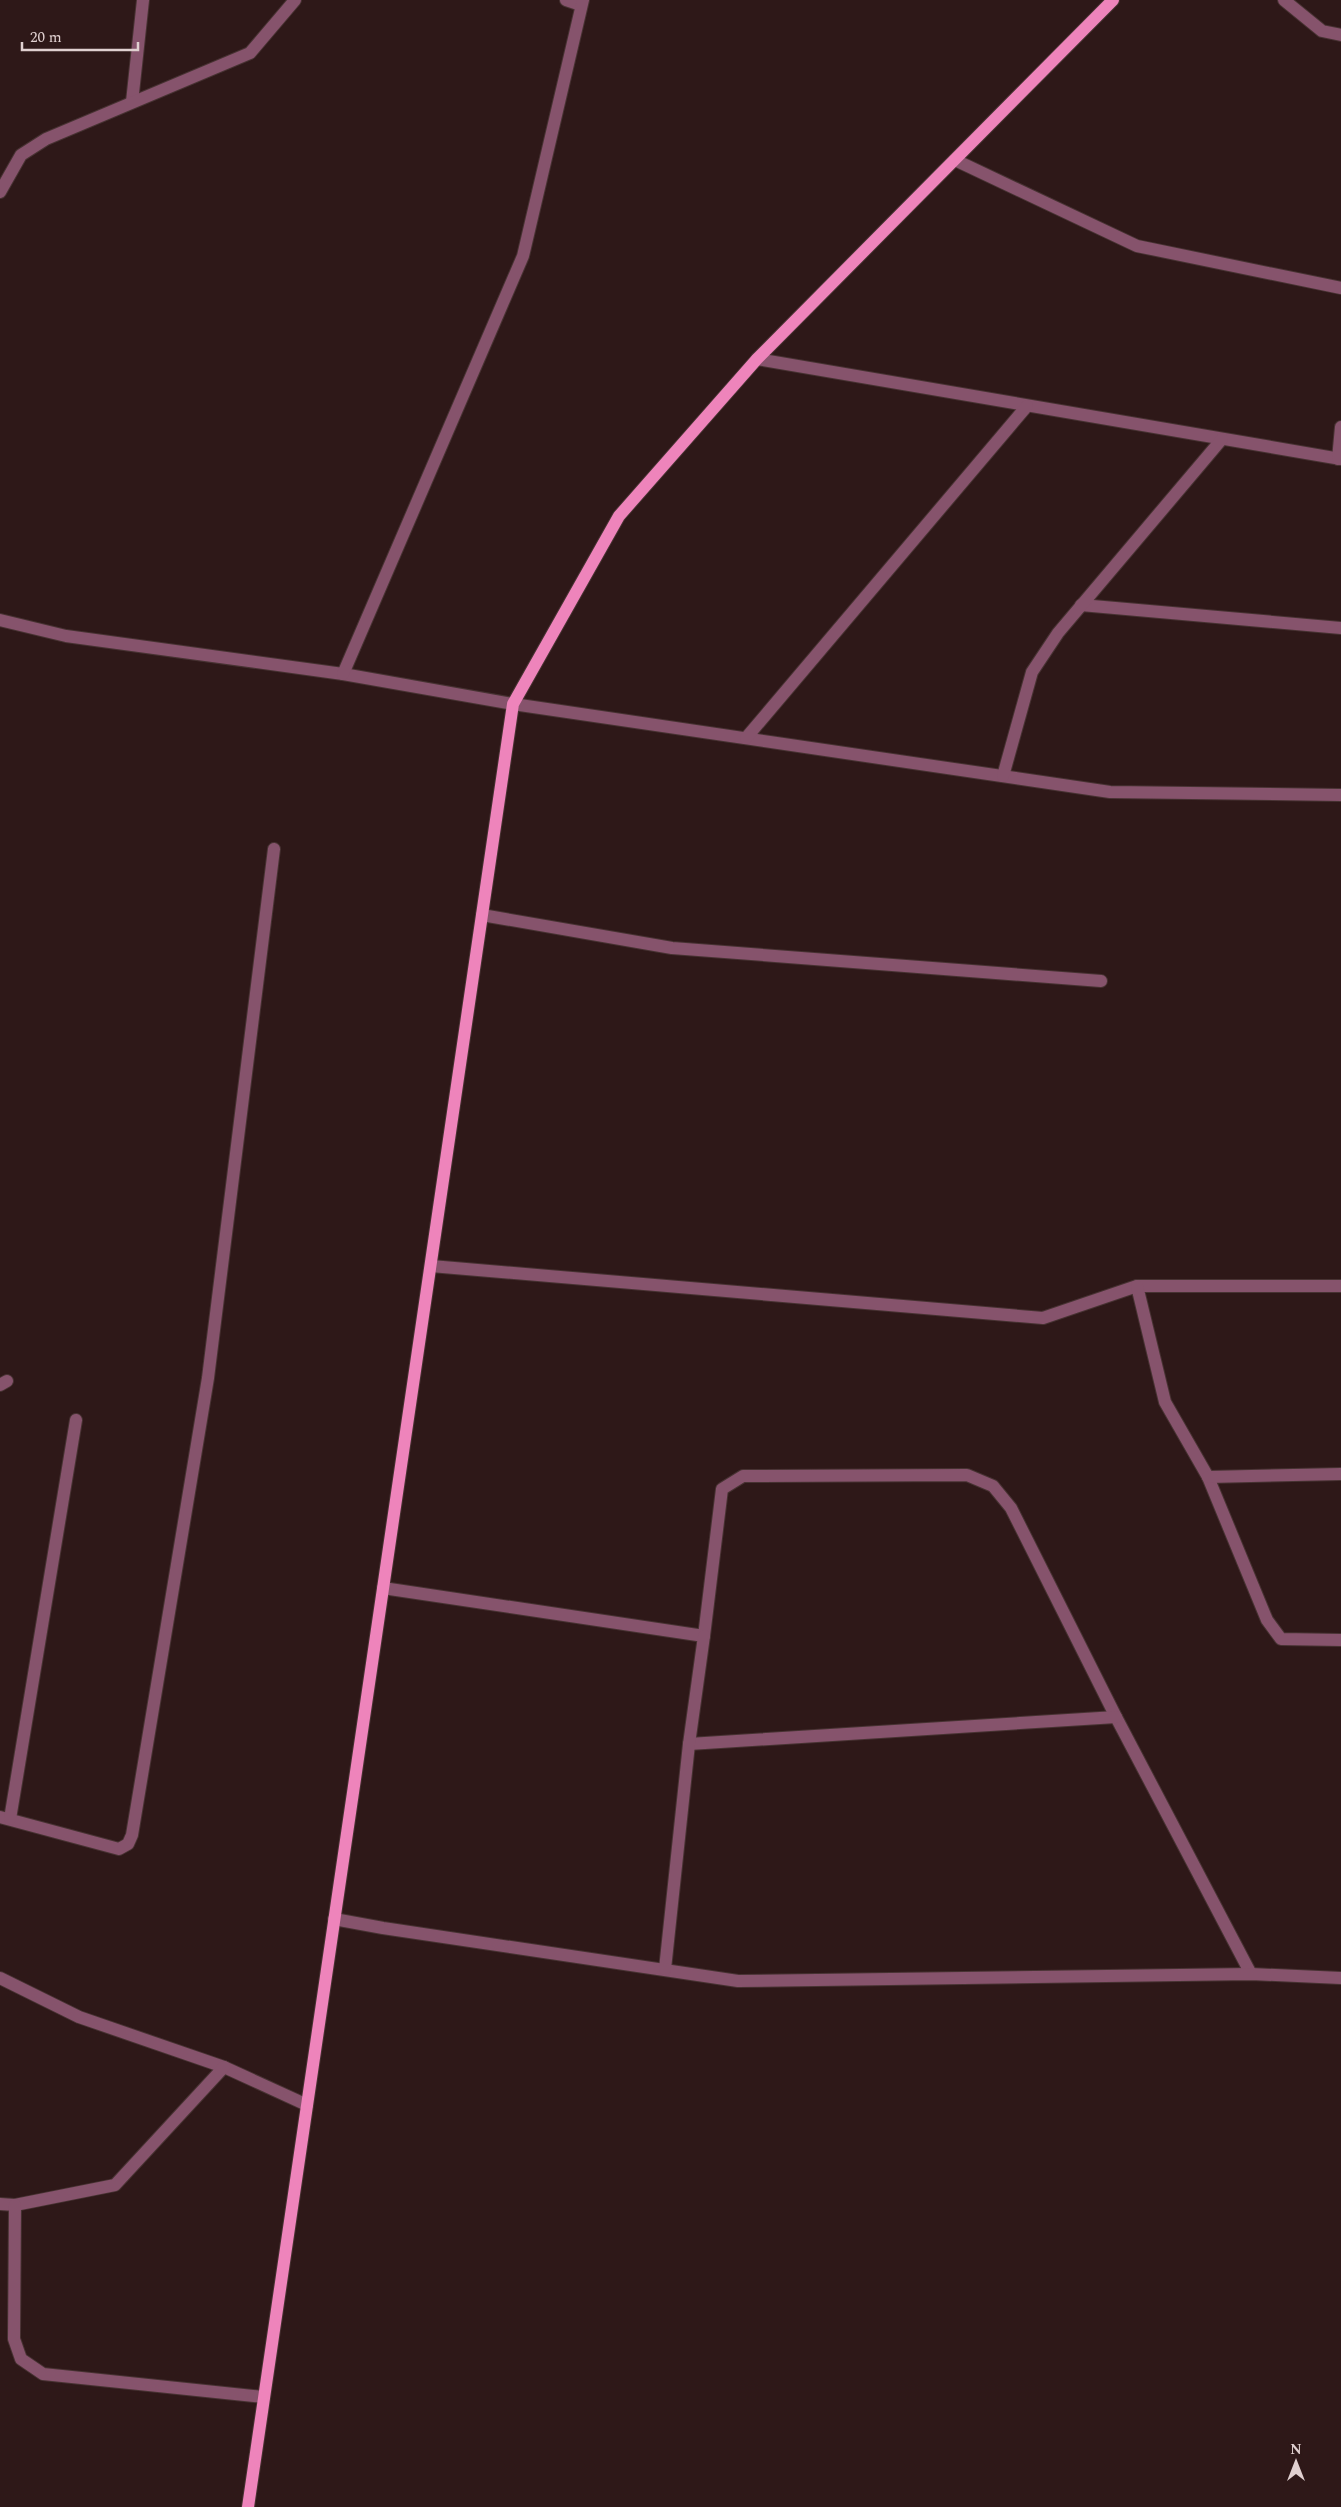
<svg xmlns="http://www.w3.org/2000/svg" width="1341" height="2507" viewBox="0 0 1341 2507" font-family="Spectral,serif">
  <rect width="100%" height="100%" fill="#2e1818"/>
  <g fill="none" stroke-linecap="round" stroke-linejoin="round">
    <defs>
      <g id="minor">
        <polyline points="566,0 581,5"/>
        <polyline points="1284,0 1322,31 1341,35"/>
        <polyline points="132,102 143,0"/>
        <polyline points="955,160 1137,246 1341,288"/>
        <polyline points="0,192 21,155 46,139 250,53 295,0"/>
        <polyline points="757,359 1341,459"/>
        <polyline points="1338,459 1341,427"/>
        <polyline points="1081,605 1341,628"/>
        <polyline points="0,620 66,636 343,674 513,704 1110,792 1341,795"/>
        <polyline points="343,674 523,256 583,0"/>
        <polyline points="746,738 1027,406"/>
        <polyline points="1003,776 1032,672 1058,633 1222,439"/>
        <polyline points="482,915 672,948 1101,981"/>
        <polyline points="431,1266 1043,1318 1137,1286 1341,1286"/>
        <polyline points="1137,1286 1165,1402 1208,1477 1267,1620 1281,1639 1341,1640"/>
        <polyline points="0,1385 7,1381"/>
        <polyline points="1208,1477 1341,1474"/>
        <polyline points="383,1588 704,1636 722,1489 743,1476 967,1475 993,1486 1011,1508 1116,1717 1251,1974"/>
        <polyline points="689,1744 1116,1717"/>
        <polyline points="0,1817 119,1849 128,1844 132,1835 208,1378 274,849"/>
        <polyline points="10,1819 76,1420"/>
        <polyline points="334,1919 383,1928 738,1981 1251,1974 1341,1978"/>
        <polyline points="665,1969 689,1744 704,1636"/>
        <polyline points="0,1978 79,2017 224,2067 307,2105"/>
        <polyline points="0,2204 15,2205 115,2185 224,2067"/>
        <polyline points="15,2205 14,2339 21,2359 43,2374 264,2397"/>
      </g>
      <polyline id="major" points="248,2507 513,704 619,516 757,359 1113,0"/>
    </defs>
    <!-- minor casing -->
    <use href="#minor" stroke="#473232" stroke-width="14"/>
    <!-- major casing -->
    <use href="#major" stroke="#473232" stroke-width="14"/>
    <!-- minor -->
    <use href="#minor" stroke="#86536c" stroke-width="12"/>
    <!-- major -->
    <use href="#major" stroke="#ee84bb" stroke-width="12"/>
  </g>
  <!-- north arrow -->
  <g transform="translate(1296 2462)" stroke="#2e1818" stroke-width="4" paint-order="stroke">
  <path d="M0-4L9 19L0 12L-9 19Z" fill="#e0d0d0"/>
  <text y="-8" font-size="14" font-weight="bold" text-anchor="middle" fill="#e0d0d0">N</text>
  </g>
  <!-- scale -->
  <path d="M22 42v8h116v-8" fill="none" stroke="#e0d0d0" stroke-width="2.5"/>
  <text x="30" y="42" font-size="15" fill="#e0d0d0" stroke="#2e1818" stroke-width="4" paint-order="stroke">20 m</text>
</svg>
